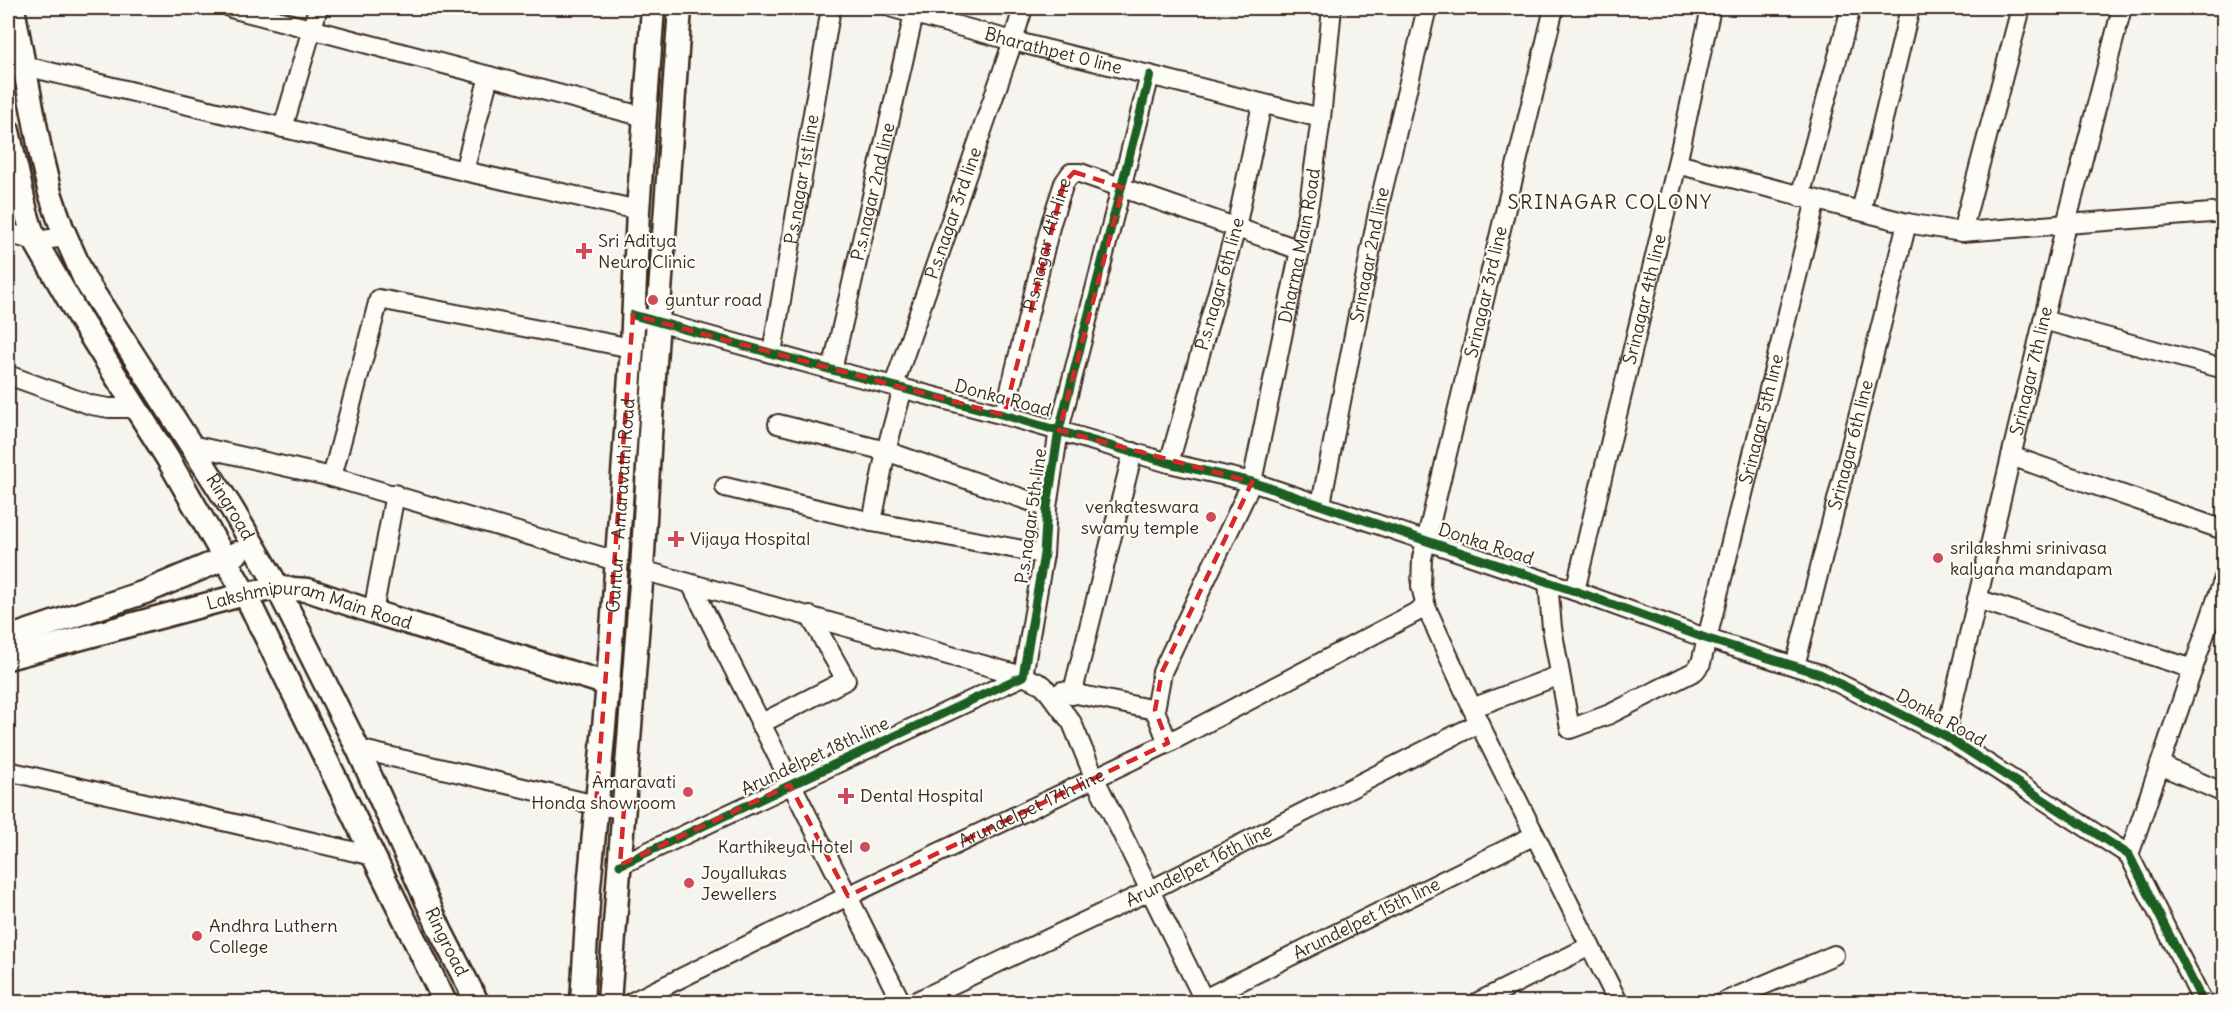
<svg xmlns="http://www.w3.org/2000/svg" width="2231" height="1010" viewBox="0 0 2231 1010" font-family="Delius,sans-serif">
  <rect width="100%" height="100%" fill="#f5f4ee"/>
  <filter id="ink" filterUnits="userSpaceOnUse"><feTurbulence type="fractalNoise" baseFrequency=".0167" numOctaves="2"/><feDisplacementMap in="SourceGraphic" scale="12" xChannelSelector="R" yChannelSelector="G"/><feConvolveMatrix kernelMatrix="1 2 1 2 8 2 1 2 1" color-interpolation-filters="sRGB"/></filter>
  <g filter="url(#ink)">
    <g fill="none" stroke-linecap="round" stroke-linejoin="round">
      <defs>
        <g id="minor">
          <polyline points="231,8 645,117"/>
          <path id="s1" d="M893 8 1013 41 1321 118"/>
          <polyline points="1554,8 1422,558 1421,586 1426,607 1479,723 1618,1002"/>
          <polyline points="25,66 464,171 638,210"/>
          <polyline points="283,128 318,8"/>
          <polyline points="1677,164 1907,223 1962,232 2224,212"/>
          <polyline points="464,171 489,76"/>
          <polyline points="1800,197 1851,8"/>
          <polyline points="1861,211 1910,8"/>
          <polyline points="1962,232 2021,8"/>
          <polyline points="8,233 35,241 66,237"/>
          <polyline points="633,315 832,370 1004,415 1169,463 1252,482 1575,591 1708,639 1820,674 1945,736 2129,855 2203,1002"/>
          <polyline points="2043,320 2224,369"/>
          <path id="s2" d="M772 353 831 8"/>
          <path id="s3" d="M832 370 914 14"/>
          <polyline points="8,375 91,405 109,408 136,408"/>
          <path id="s4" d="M894 385 1013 41 1023 8"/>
          <path id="s5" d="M1004 415 1051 223 1064 183 1071 173H1080L1300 250"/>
          <polyline points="778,424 886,451 1047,507"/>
          <polyline points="191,445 332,477 616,561"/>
          <polyline points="2011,456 2224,530"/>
          <path id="s6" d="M1169 463 1236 228 1262 104"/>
          <polyline points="332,477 379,299 632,348"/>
          <polyline points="725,487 872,522 1044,554"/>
          <path id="s7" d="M1321 504 1381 197 1427 8"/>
          <polyline points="872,522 886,451 903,388"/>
          <polyline points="642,570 1023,676 1043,685 1072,723 1095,779 1205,1002"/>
          <path id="s8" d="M1548 582 1552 628 1570 729 1610 714 1695 671 1701 663 1816 200"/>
          <polyline points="691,584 901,1002"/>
          <path id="s9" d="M1575 591 1677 164 1711 8"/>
          <polyline points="1977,599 2193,669"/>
          <polyline points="373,612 395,494"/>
          <path id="s10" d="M1795 666 1907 223"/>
          <polyline points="1062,691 1155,710 1168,743"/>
          <polyline points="1072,695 1133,452"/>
          <polyline points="1472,708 1560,675"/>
          <path id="s11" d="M1155 710 1162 672 1252 482 1300 250 1310 197 1321 118 1332 8"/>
          <polyline points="760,724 846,680 810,616"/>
          <path id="s12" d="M1945 736 2066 224 2122 8"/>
          <polyline points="358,749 596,805 624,809"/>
          <polyline points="2160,765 2224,793"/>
          <polyline points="8,771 373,856"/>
          <polyline points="2129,855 2224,578"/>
          <polyline points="620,865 1023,676 1044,554 1047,507 1059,430 1150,75"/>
          <path id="s13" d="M632 1002 848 896 1168 743 1426 607"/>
          <path id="s14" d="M915 1002 1149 891 1479 723"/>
          <path id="s15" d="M1198 1002 1535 835"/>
          <polyline points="1478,1002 1590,946"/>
          <polyline points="1724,1002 1834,955"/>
        </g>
        <g id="major">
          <path id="s16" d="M13 8 42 160 50 193 62 228 85 280 232 509 272 577 358 749 441 932 477 1002"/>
          <polyline points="8,131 26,212 35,241 80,319 168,459 245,594 445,1002"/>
          <polyline points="8,638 145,592 237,553"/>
          <path id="s17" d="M8 658 245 594 277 588 308 590 373 612 608 684"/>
          <path id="s18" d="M582 1002 589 887 608 684 632 348 638 210 653 8"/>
          <polyline points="609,1002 642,570 650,434 680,8"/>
        </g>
      </defs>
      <!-- minor casing -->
      <use href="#minor" stroke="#3b2a1e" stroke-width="22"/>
      <!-- major casing -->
      <use href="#major" stroke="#3b2a1e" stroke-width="27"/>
      <!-- minor -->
      <use href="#minor" stroke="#fdfcf7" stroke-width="18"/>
      <!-- major -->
      <use href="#major" stroke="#fdfcf7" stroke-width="22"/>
      <defs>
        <g id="cycleway">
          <polyline points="633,315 832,370 1004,415 1169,463 1252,482 1575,591 1708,639 1820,674 1945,736 2129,855 2203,1002"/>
          <polyline points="620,865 1023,676 1044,554 1047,507 1059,430 1150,75"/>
        </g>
      </defs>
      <!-- cycleway casing -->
      <use href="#cycleway" stroke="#fdfcf7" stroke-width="13"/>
      <!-- cycleway -->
      <use href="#cycleway" stroke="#1b5e20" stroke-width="9"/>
    </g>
  </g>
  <!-- marked area -->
  <path fill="none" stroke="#d62828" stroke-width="4.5" stroke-dasharray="12 8" stroke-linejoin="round" d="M1074 172 1123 188 1059 430 1252 482 1162 672 1155 710 1168 743 848 896 790 785 620 865 624 809 596 805 633 315 1004 415 1064 183Z"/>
  <!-- markers -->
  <g fill="#d1495b" stroke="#fdfcf7" stroke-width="2">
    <path d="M581 242h6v6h6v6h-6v6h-6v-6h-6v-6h6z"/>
    <circle cx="653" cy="300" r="6"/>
    <circle cx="1211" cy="517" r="6"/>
    <path d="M673 530h6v6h6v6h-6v6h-6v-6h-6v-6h6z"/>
    <circle cx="1938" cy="558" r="6"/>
    <circle cx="688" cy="792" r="6"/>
    <path d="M843 787h6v6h6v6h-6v6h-6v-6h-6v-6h6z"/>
    <circle cx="865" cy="847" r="6"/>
    <circle cx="689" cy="883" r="6"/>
    <circle cx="197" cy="936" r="6"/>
  </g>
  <g text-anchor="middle" stroke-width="4.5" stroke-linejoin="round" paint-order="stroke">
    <!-- street labels -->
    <g font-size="18" fill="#3b2a1e" stroke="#fdfcf7">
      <text dy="6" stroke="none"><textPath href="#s1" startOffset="166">Bharathpet 0 line</textPath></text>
      <text dy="6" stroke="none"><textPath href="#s2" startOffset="176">P.s.nagar 1st line</textPath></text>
      <text dy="6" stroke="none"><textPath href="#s3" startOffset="183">P.s.nagar 2nd line</textPath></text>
      <text dy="6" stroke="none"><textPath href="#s4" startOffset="182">P.s.nagar 3rd line</textPath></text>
      <text dy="6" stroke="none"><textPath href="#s5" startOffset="176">P.s.nagar 4th line</textPath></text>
      <text dy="6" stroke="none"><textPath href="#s11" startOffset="490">Dharma Main Road</textPath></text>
      <text dy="6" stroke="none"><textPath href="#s7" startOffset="254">Srinagar 2nd line</textPath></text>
      <text dy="6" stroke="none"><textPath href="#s6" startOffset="186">P.s.nagar 6th line</textPath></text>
      <text transform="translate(1486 292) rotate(-77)" y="6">Srinagar 3rd line</text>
      <text dy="6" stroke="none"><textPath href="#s9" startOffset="300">Srinagar 4th line</textPath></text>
      <text dy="6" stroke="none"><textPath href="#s12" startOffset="375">Srinagar 7th line</textPath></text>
      <text transform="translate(1003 398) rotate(15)" y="6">Donka Road</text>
      <text dy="6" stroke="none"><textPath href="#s8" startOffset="548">Srinagar 5th line</textPath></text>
      <text dy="6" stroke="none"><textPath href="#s10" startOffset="228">Srinagar 6th line</textPath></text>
      <text dy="6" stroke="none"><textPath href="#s18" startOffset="498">Guntur - Amaravathi Road</textPath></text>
      <text dy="6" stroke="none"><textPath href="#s16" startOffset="552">Ringroad</textPath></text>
      <text transform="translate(1031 516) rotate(-82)" y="6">P.s.nagar 5th line</text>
      <text transform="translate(1486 544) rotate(18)" y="6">Donka Road</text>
      <text dy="6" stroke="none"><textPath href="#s17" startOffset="312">Lakshmipuram Main Road</textPath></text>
      <text transform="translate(1941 718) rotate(29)" y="6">Donka Road</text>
      <text transform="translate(815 756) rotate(-25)" y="6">Arundelpet 18th line</text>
      <text dy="6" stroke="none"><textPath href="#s13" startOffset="444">Arundelpet 17th line</textPath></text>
      <text dy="6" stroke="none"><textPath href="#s14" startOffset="315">Arundelpet 16th line</textPath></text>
      <text dy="6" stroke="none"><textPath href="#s15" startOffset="188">Arundelpet 15th line</textPath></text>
      <text dy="6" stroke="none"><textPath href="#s16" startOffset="1038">Ringroad</textPath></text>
    </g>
    <!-- poi labels -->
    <g font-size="18" fill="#3b2a1e" stroke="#fdfcf7" text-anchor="start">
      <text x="598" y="247">Sri Aditya<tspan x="598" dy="21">Neuro Clinic</tspan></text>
      <text x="665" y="306">guntur road</text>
      <text x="1199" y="513" text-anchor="end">venkateswara<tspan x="1199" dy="21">swamy temple</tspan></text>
      <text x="690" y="545">Vijaya Hospital</text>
      <text x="1950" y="554">srilakshmi srinivasa<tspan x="1950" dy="21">kalyana mandapam</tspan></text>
      <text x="676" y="788" text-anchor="end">Amaravati<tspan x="676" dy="21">Honda showroom</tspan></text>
      <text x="860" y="802">Dental Hospital</text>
      <text x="853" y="853" text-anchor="end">Karthikeya Hotel</text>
      <text x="701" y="879">Joyallukas<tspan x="701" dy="21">Jewellers</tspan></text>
      <text x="209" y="932">Andhra Luthern<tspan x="209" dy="21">College</tspan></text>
    </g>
    <!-- neighbourhood labels -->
    <g font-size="20" letter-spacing="1.5" fill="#3b2a1e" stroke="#fdfcf7">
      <text x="1610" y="209">SRINAGAR COLONY</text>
    </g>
  </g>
  <!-- margin -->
  <rect width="2231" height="1010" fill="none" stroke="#fdfcf7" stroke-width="30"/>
  <rect x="15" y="15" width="2201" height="980" fill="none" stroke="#3b2a1e" stroke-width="2" filter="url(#ink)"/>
</svg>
